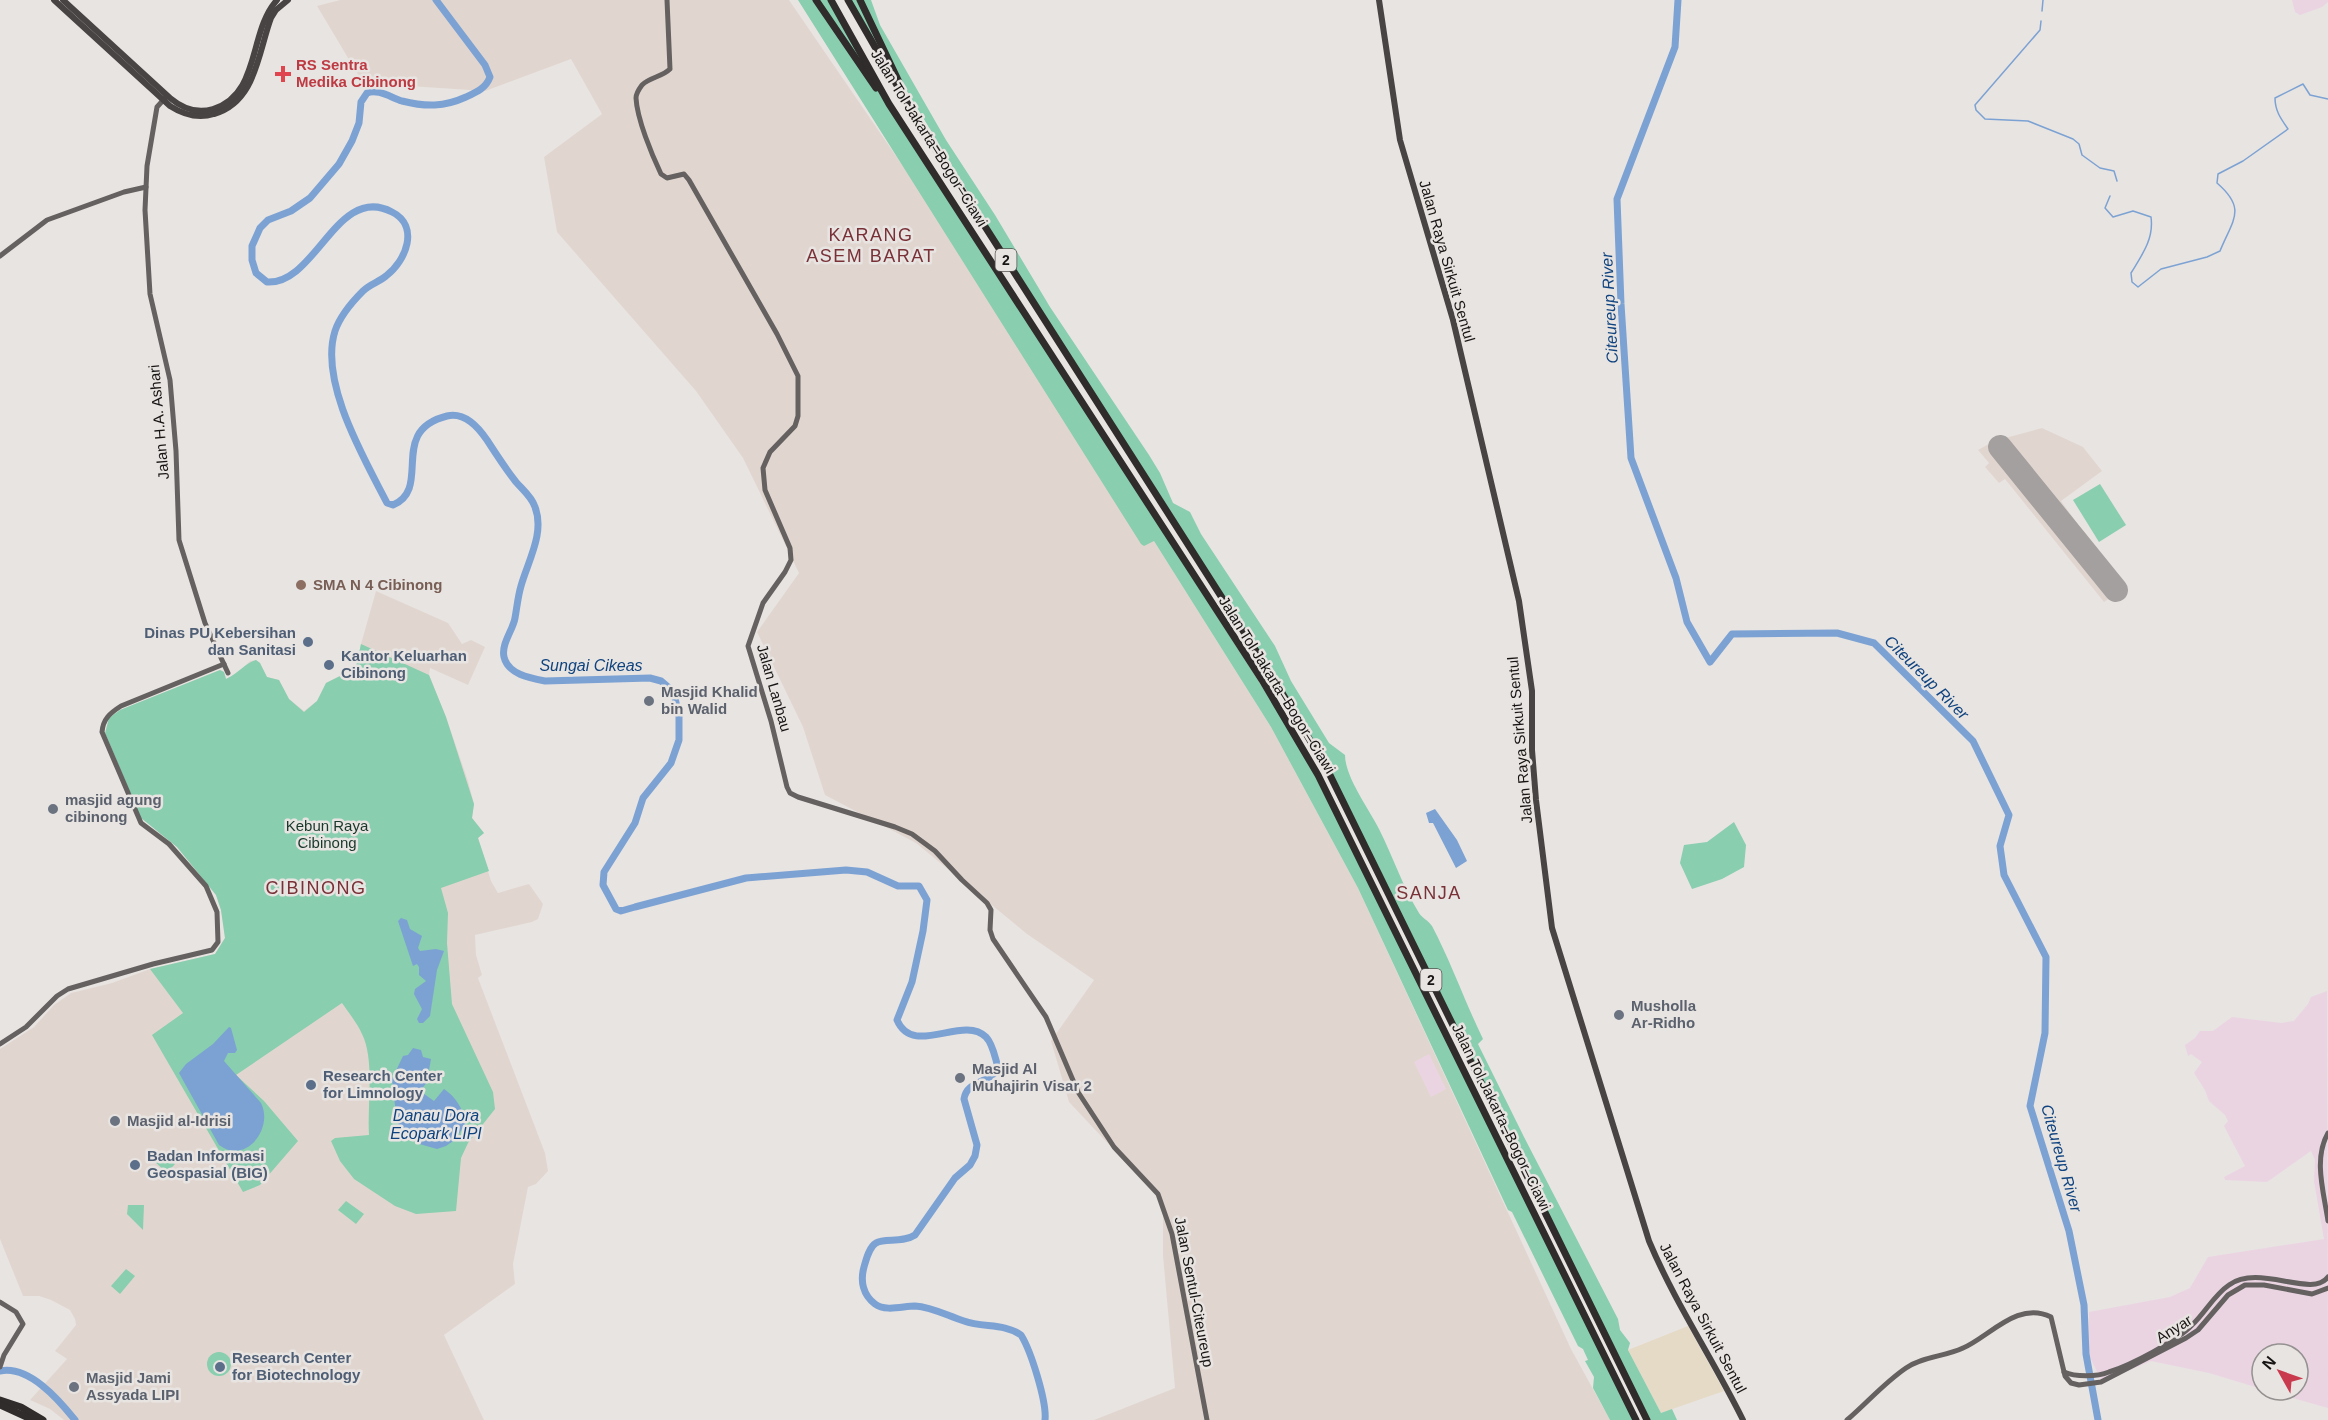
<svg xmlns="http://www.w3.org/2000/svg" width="2328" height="1420" viewBox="0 0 2328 1420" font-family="Arial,sans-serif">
  <rect width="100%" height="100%" fill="#e8e4e2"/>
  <!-- commercial -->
  <polygon fill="#e5dac6" points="1688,1326 1724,1391 1661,1413 1628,1350"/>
  <!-- built -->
  <g fill="#e1d6cf">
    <polygon points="340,0 789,0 1088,436 1271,727 1358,888 1571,1349 1610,1420 1094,1420 1175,1388 1163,1256 1163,1202 1069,1102 1051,1041 1094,980 1027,934 916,843 825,795 803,727 757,632 799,573 743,458 696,391 557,232 544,157 602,114 571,59 485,91 363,83 317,6"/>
    <polygon points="2042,428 2083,447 2102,471 2061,501 2124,588 2104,602 2005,479 1999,483 1985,467 1989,463 1978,450 1994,441"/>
    <polygon points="376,591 448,623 462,644 471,640 485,647 468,685 430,668 429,675 446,717 468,781 474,804 472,818 484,833 478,838 491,881 498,893 529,884 543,904 538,919 532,922 475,935 476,955 482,975 478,978 545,1153 548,1171 536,1184 528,1187 513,1264 515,1284 444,1335 484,1420 64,1420 50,1409 30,1400 67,1359 55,1351 76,1325 75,1319 70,1310 51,1300 39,1296 23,1296 0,1239 0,1049 34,1027 54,1005 71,993 112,983 150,969 215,954 225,938 221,910 216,895 177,847 158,832 120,710 220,670 224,672 226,679 236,675 250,661 256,660 260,663 267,677 279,680 289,699 304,711 317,701 326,683 344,674 351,676 356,667 361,644"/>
  </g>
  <!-- education -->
  <g fill="#ead4e2">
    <polygon points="2292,0 2328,0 2328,2 2322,7 2300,15 2295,12"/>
    <polygon points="2327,991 2328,1408 2265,1390 2298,1390 2298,1354 2262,1354 2262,1389 2209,1373 2151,1361 2102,1382 2088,1353 2089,1312 2170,1297 2190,1288 2208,1257 2324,1239 2314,1181 2315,1160 2311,1151 2267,1182 2225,1180 2224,1177 2245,1166 2224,1126 2228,1121 2225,1115 2209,1101 2205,1090 2194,1073 2202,1062 2191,1054 2188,1056 2185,1045 2195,1038 2200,1031 2213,1031 2232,1017 2281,1023 2294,1021 2308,1004 2311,997"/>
    <polygon points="1429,1054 1446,1089 1431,1097 1414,1062"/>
  </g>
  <!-- green -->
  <g fill="#88ceaf">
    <polygon points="798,0 831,0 889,104 1302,749 1636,1420 1610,1420 1593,1388 1594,1377 1585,1361 1588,1360 1583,1349 1578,1346 1512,1212 1508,1210 1358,888 1271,727 1154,541 1144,546 1141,544"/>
    <path d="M848 0H871L880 25 946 140 995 215 1050 307 1149 455 1160 473 1173 503 1190 512 1201 534 1275 646 1291 681 1329 743 1345 755C1345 777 1369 809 1379 829 1393 857 1403 887 1419 913 1422 918 1428 920 1432 926 1451 962 1465 1002 1483 1039L1478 1044 1524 1137 1618 1319 1620 1330 1630 1343 1628 1350 1661 1413 1672 1409 1677 1420H1647L1327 769 1082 381 896 73Z"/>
    <polygon points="2100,484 2126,525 2099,542 2073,500"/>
    <path d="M361 644 429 675 446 717 474 804 472 818 484 833 478 838 489 871 441 888 448 913 447 943 452 1004 493 1092 495 1109 468 1143 461 1158 456 1211 416 1214 395 1206 354 1179 340 1161 331 1141 335 1138 369 1135C367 1105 375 1060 362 1034 357 1023 349 1013 342 1003L236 1075 264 1101 298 1141 260 1185 243 1192 152 1035 183 1013 150 969 215 954 225 938 221 910 216 895 177 847 141 818 105 733 109 718 120 710 220 670 224 672 226 679C238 674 245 663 256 660L260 663 267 677 279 680 289 699 304 712 317 701 326 683 344 674 351 676 356 667Z"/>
    <polygon points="1734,822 1746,845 1744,867 1722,879 1692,889 1680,863 1684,845 1707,842"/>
    <polygon points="161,1151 175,1164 167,1173 153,1160"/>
    <polygon points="346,1201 364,1214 356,1224 338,1210"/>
    <polygon points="128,1205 144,1205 143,1230 127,1214"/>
    <polygon points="126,1269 135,1276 120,1294 111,1286"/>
    <circle cx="219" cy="1364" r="12"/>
  </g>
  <!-- water -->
  <g fill="#7ca2d3">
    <polygon points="1435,809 1457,840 1467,861 1456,868 1433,823 1429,823 1426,813"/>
    <polygon points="401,918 407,920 410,929 422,936 418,948 420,951 436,949 444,951 437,970 430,1016 423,1023 419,1023 417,1019 422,1009 414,994 415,989 426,981 419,975 419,967 417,964 413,966 398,921"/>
    <path d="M229 1027 231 1028 237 1050 235 1053H228L224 1061 261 1103C274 1129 245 1165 219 1145L179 1073 186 1064 213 1044Z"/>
    <path d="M413 1048 421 1050 423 1057 431 1059 429 1070H425L423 1078 428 1081 420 1091 434 1101 444 1089C455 1096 463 1109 466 1122L456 1139 446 1146 437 1149 416 1143 410 1135 403 1132 399 1126 396 1114 392 1079 403 1056 408 1055Z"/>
  </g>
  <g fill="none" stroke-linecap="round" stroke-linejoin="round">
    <!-- stream -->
    <g stroke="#7ca2d3" stroke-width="1.5">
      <polyline points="2042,11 2043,0"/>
      <polyline points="2041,21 2040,30 1975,105 1976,110 1985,119 2028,121 2073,139 2079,144 2082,155 2100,168 2114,171 2117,181"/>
      <path d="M2110 196 2105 208 2113 217 2133 211 2151 217C2154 239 2142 255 2131 273L2132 282 2138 287 2161 269 2207 257 2220 251C2233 219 2247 209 2217 183L2218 174 2243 161 2288 129C2281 119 2275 111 2275 98L2303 84 2310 95 2328 99"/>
    </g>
    <!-- river -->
    <g stroke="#7ca2d3" stroke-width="7">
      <path d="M436 0 485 65 490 77C486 88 477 92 466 97 444 107 426 107 402 101 392 98 377 88 367 93L361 102 359 123 352 141 339 164 310 198 291 211 268 220 260 228 252 246V260L256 273 267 282C316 285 337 183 392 212 420 226 406 261 386 276 379 282 370 284 363 291 352 302 340 316 335 331 319 382 364 458 387 503L393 505C433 488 387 431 447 416 465 412 478 427 487 440 496 454 505 468 516 482 522 489 532 497 535 507 545 533 528 561 521 586 518 596 517 607 515 618 513 630 501 644 504 657 508 674 529 678 545 681L650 678 661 681 668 687 675 698 679 717V740L671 763 643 798 635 823 604 872 603 885 616 909 621 911 635 907 746 878 846 870 867 872 898 886H919L927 900 923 931 912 982 897 1020C913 1058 963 1014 986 1037 993 1044 995 1058 998 1067 992 1084 967 1079 964 1099L977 1145 975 1156 970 1165 955 1178 915 1235C901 1244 885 1237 876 1243 869 1247 866 1260 864 1267 860 1281 863 1295 875 1304 886 1312 903 1306 915 1306 932 1307 948 1316 964 1321 983 1328 1004 1323 1021 1335 1031 1351 1047 1402 1045 1420"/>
      <polyline points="1678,0 1675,47 1617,199 1621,304 1631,458 1676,578 1687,622 1710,662 1732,634 1837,633 1874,643 1973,741 2009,815 2000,846 2004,875 2046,957 2045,1033 2030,1106 2069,1231 2084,1305 2086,1354 2098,1420"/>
      <path d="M0 1371C29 1365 59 1400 75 1420"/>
    </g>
    <!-- runway -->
    <polyline stroke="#a4a09f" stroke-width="24" points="2000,447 2116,590"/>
    <!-- secondary -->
    <g stroke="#646160" stroke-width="5">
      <path d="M667 0 670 69C662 77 650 77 642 85 639 89 636 93 636 98 637 119 652 155 661 174L667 178 684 174 689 180 777 334 798 376V416L795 426 770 452 763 468 765 490 790 548 791 560 785 572 763 603 748 646 771 721 787 787 790 793 798 797 895 827 912 834 935 851 962 880 987 903 991 910 990 930 993 939 1046 1017 1078 1092 1114 1147 1158 1194 1172 1234 1207 1420"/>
      <polyline points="166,97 157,107 147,166 145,210 150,294 170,380 176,451 179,540 205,623 228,673"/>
      <polyline points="0,256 47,220 124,192 146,187"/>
      <path d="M0 1044 26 1027 57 996 68 989 153 964 212 950 218 942 217 912 206 886 169 844 141 823 102 732C103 719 110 713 121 706L224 664"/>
      <path d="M2328 1133C2313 1159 2324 1193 2328 1221"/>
      <polyline points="0,1302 16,1312 23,1324 4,1355 0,1367"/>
      <path d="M2064 1372C2075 1377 2097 1377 2109 1372 2131 1365 2177 1341 2192 1325 2205 1313 2214 1295 2229 1285 2259 1263 2312 1299 2328 1277"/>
      <path d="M1847 1420C1867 1403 1884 1383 1906 1368 1924 1356 1944 1357 1963 1348 1989 1337 2018 1300 2051 1317L2065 1376 2071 1383 2079 1385 2101 1382 2186 1338 2198 1330 2228 1295 2245 1285H2264L2312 1294 2328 1288"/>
    </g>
    <!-- primary -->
    <g stroke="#474443" stroke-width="6">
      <path d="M54 0 170 106C184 115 198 119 214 114 256 102 258 53 271 18L276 10 288 0"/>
      <path d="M63 0 170 98C182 108 197 114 213 109 261 94 248 32 277 0"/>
      <path d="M1379 0 1400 140 1453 320 1519 601 1532 691V750L1536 800 1552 928 1649 1241C1675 1303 1713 1359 1743 1420"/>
    </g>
    <!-- highway -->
    <g stroke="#2f2c2b" stroke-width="7">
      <polyline points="816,0 876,88"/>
      <polyline points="831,0 889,104 1262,680 1318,775 1636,1420"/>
      <polyline points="848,0 917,120 1272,676 1327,769 1647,1420"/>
      <polyline points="860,0 899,82"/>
      <polyline points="0,1400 21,1407 43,1420"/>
      <polyline points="0,1405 33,1420"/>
    </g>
  </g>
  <!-- markers -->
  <path fill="#e0444e" stroke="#e8e4e2" stroke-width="2" d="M280 65h6v6h6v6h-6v6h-6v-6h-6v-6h6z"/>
  <circle fill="#8d6e63" stroke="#e8e4e2" stroke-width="2" cx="301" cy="585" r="6"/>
  <g fill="#5c6f8a" stroke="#e8e4e2" stroke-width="2">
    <circle cx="308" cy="642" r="6"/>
    <circle cx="329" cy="665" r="6"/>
    <circle cx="311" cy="1085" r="6"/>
    <circle cx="135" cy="1165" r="6"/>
    <circle cx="220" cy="1367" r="6"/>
  </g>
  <g fill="#6b7280" stroke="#e8e4e2" stroke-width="2">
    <circle cx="649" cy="701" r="6"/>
    <circle cx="53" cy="809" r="6"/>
    <circle cx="1619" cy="1015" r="6"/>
    <circle cx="960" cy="1078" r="6"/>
    <circle cx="115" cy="1121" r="6"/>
    <circle cx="74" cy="1387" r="6"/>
  </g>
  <g text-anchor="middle" stroke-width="5" stroke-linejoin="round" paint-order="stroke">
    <!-- shield labels -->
    <g fill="#e8e4e2" stroke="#565352" stroke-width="1.5">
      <rect x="995.5" y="249" width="21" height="22" rx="4.5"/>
      <rect x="1420.5" y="969" width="21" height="22" rx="4.5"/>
    </g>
    <g font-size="14" font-weight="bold" fill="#171514">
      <text x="1006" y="265">2</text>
      <text x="1431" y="985">2</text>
    </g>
    <!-- health labels -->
    <g font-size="15" font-weight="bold" fill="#be3a42" stroke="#e8e4e2" text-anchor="start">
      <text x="296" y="70">RS Sentra<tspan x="296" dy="17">Medika Cibinong</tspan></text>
    </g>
    <!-- street labels -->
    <g font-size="15" fill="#171514" stroke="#e8e4e2">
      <text transform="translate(929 138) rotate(58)" y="5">Jalan Tol Jakarta–Bogor–Ciawi</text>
      <text transform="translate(1447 261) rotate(74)" y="5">Jalan Raya Sirkuit Sentul</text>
      <text transform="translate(159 422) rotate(-95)" y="5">Jalan H.A. Ashari</text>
      <text transform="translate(1277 685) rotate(58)" y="5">Jalan Tol Jakarta–Bogor–Ciawi</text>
      <text transform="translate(774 688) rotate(74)" y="5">Jalan Lanbau</text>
      <text transform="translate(1520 740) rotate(-95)" y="5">Jalan Raya Sirkuit Sentul</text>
      <text transform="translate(1501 1117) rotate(64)" y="5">Jalan Tol Jakarta–Bogor–Ciawi</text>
      <text transform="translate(1194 1292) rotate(79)" y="5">Jalan Sentul-Citeureup</text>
      <text transform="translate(1703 1318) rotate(62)" y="5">Jalan Raya Sirkuit Sentul</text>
      <text transform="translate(2174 1329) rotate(-32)" y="5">Anyar</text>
    </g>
    <!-- education labels -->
    <g font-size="15" font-weight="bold" fill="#785e54" stroke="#e8e4e2" text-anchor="start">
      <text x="313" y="590">SMA N 4 Cibinong</text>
    </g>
    <!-- service labels -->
    <g font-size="15" font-weight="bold" fill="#4e5e75" stroke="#e8e4e2" text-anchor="start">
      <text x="296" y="638" text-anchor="end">Dinas PU Kebersihan<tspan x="296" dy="17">dan Sanitasi</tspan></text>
      <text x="341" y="661">Kantor Keluarhan<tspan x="341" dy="17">Cibinong</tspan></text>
      <text x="323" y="1081">Research Center<tspan x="323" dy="17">for Limnology</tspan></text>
      <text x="147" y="1161">Badan Informasi<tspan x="147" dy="17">Geospasial (BIG)</tspan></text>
      <text x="232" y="1363">Research Center<tspan x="232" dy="17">for Biotechnology</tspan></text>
    </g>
    <!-- worship labels -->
    <g font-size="15" font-weight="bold" fill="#5b616d" stroke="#e8e4e2" text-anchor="start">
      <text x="661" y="697">Masjid Khalid<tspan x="661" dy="17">bin Walid</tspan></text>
      <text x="65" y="805">masjid agung<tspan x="65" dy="17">cibinong</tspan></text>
      <text x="1631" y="1011">Musholla<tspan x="1631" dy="17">Ar-Ridho</tspan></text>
      <text x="972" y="1074">Masjid Al<tspan x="972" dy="17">Muhajirin Visar 2</tspan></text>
      <text x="127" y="1126">Masjid al-Idrisi</text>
      <text x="86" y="1383">Masjid Jami<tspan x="86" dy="17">Assyada LIPI</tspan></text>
    </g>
    <!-- park labels -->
    <g font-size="15" fill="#18382b" stroke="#e8e4e2">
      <text x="327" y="831">Kebun Raya<tspan x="327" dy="17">Cibinong</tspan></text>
    </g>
    <!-- water labels -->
    <g font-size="16" font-style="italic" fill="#0f437f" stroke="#e8e4e2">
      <text transform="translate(1609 308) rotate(-93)" y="6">Citeureup River</text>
      <text x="591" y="671">Sungai Cikeas</text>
      <text transform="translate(1927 677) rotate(45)" y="6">Citeureup River</text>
      <text x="436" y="1121">Danau Dora<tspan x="436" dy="18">Ecopark LIPI</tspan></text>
      <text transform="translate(2062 1158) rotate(74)" y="6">Citeureup River</text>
    </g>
    <!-- quarter labels -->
    <g font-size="18" letter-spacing="1.5" fill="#793137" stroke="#e8e4e2">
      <text x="871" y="241">KARANG<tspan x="871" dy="21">ASEM BARAT</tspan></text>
      <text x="316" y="894">CIBINONG</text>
      <text x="1429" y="899">SANJA</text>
    </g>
  </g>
  <!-- north arrow -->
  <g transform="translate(2280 1372) rotate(310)"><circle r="28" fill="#e8e4e2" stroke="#949190" stroke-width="1.5"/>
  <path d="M0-4.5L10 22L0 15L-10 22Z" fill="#ca3a4e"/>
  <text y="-9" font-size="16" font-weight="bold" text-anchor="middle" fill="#171514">N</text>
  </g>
</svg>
